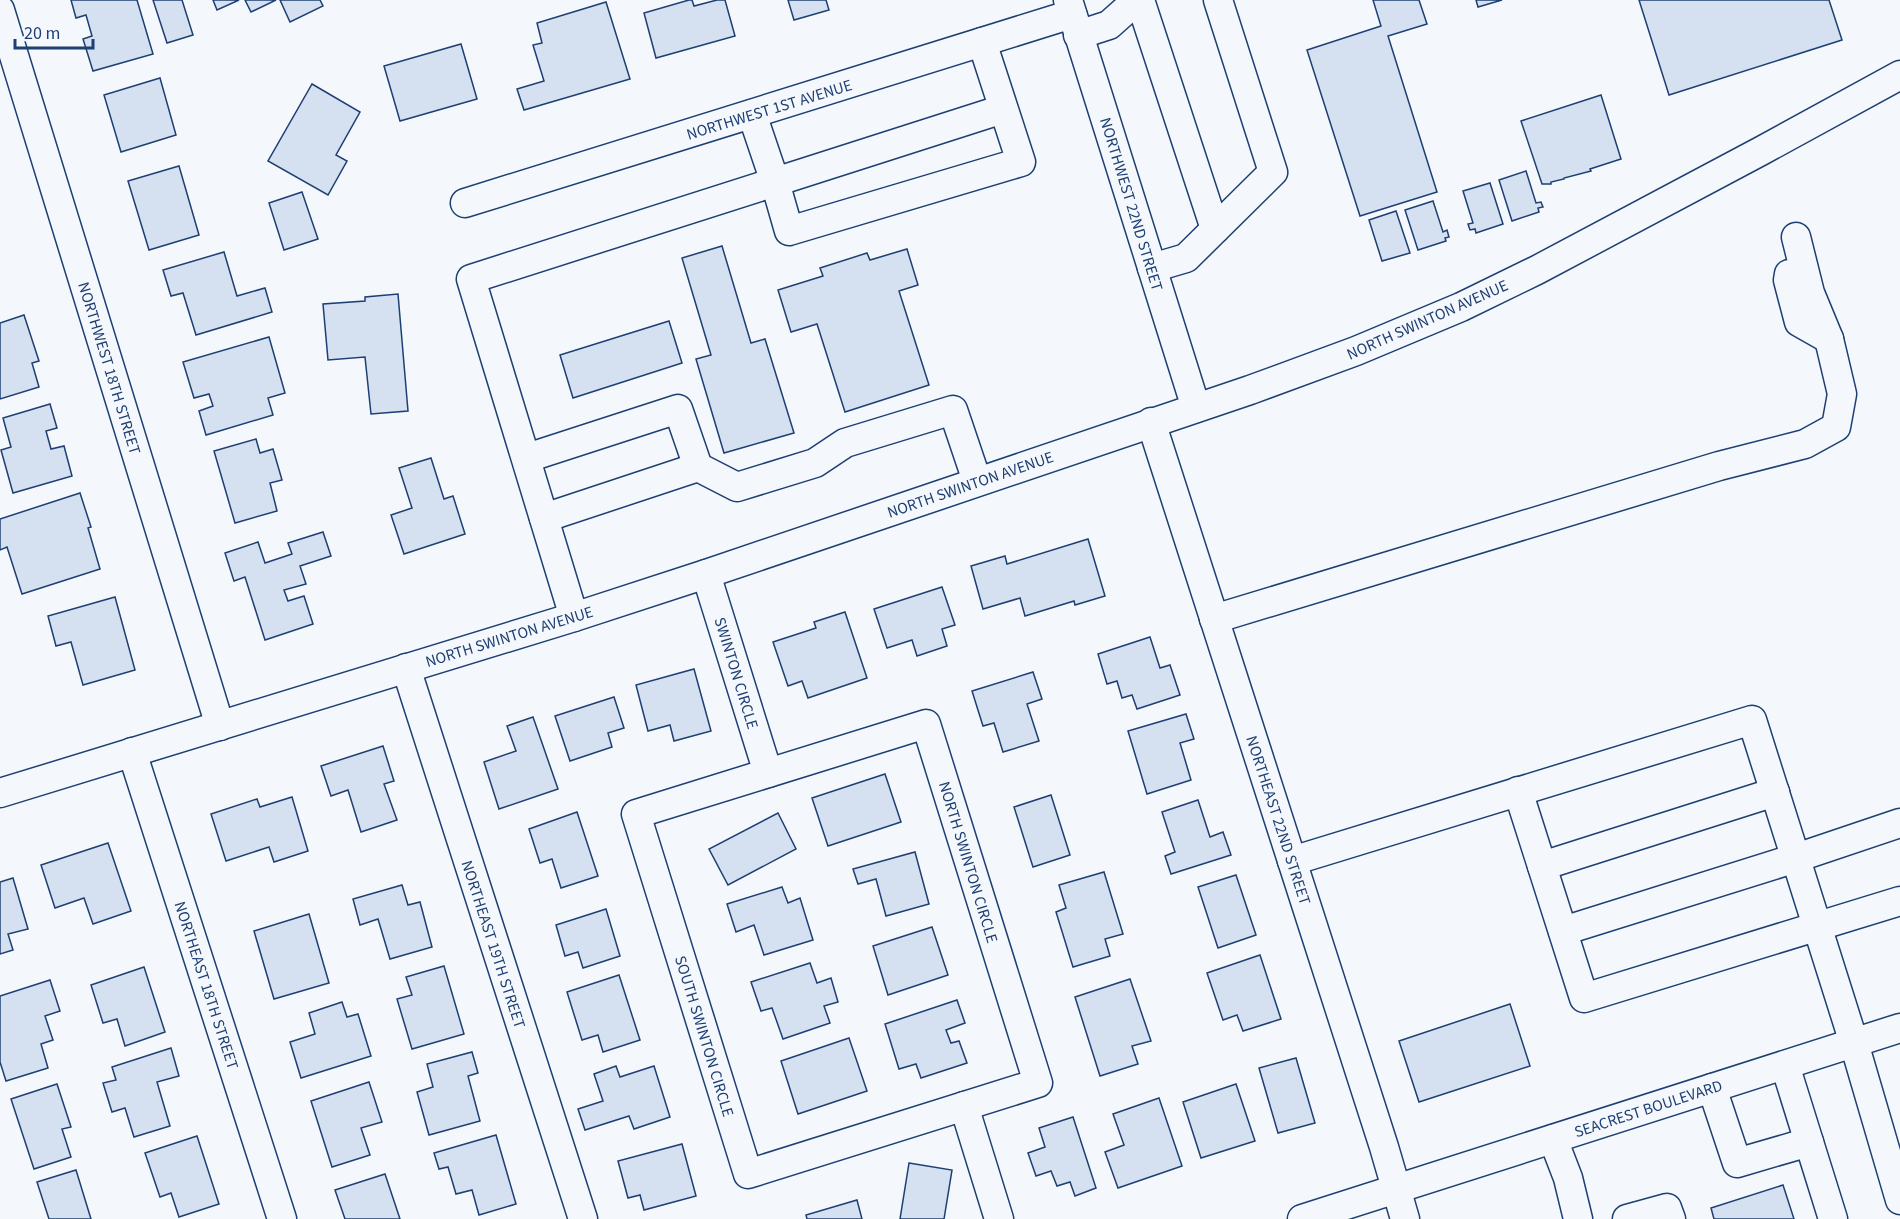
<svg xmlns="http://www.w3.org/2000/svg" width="1900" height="1219" viewBox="0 0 1900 1219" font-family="'Source Sans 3',sans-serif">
  <rect width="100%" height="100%" fill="#f4f7fb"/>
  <!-- building -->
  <g fill="#d5e0f0" stroke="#1d3f73" stroke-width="1.5">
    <polygon points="71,0 137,0 153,54 93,71 83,39 92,36 86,15 76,18"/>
    <polygon points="153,0 182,0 193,35 167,43"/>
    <polygon points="213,0 239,0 217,10"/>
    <polygon points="245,0 276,0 251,12"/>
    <polygon points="280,0 320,0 323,6 290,22"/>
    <polygon points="689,0 692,0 694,6 717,0 725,0 735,36 656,58 644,13"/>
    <polygon points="788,0 826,0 829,10 794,20"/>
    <polygon points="1373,0 1419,0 1427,24 1388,36 1437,192 1360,216 1307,50 1381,26"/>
    <polygon points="1476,0 1502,0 1478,7"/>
    <polygon points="1639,0 1829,0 1842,40 1669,95"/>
    <polygon points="606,2 630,79 524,110 517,89 544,81 533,45 542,43 537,23"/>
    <polygon points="461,44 477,99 400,121 384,66"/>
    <polygon points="160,78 176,135 121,152 104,95"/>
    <polygon points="312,84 360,112 336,155 347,161 328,195 268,161"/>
    <polygon points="1601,95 1621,159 1590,169 1591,171 1564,178 1564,179 1551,182 1551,184 1542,184 1521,121"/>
    <polygon points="179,166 199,235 149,250 128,181"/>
    <polygon points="1526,171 1536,203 1541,202 1543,207 1538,208 1539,212 1512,221 1499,180"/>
    <polygon points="1490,183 1503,224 1476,233 1475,229 1470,230 1468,224 1473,223 1463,191"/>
    <polygon points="302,192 318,239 284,250 269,203"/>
    <polygon points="1433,201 1443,232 1447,230 1449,237 1445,238 1446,241 1418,250 1405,210"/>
    <polygon points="1396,211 1410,253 1382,261 1369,220"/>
    <polygon points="722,246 751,343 765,339 794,433 724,453 696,359 711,355 682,258"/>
    <polygon points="907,249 918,285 899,291 929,385 845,412 817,324 791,332 778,290 823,276 820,268 867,253 870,260"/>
    <polygon points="224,252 237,296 265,288 272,312 196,335 183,293 171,296 163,270"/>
    <polygon points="398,294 408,411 371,414 365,357 328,360 323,304 365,301 365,297"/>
    <polygon points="24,315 39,361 32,363 39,387 0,399 0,323"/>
    <polygon points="669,321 682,363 573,398 560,355"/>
    <polygon points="269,337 285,393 268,398 273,415 206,435 199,411 213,406 209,394 194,398 183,362"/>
    <polygon points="50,404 57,428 46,431 51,449 64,446 72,476 13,493 1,450 11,447 3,418"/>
    <polygon points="256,439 260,453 273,449 282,480 270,483 277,511 235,523 214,451"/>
    <polygon points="431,458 444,499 453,496 465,534 404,554 391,515 412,508 399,468"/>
    <polygon points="80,493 91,527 88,528 100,569 22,594 7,547 0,550 0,519"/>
    <polygon points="323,532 331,556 300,566 306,584 284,590 288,601 304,596 313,624 265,640 245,577 234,581 225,553 258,542 265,563 292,554 288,543"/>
    <polygon points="1088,539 1105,596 1075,605 1074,601 1025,616 1020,598 983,609 971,566 1005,556 1007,564"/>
    <polygon points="942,587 955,625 942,629 947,646 917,656 912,640 887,648 874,609"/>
    <polygon points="115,597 135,670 83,685 71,642 56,646 48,616"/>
    <polygon points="845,612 867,678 808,698 802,681 788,686 773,642 816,628 814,622"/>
    <polygon points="1150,637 1160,668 1170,665 1180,695 1137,709 1132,695 1122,698 1117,681 1107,684 1098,654"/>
    <polygon points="694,669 711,731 674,741 670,725 648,731 636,685"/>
    <polygon points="1033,672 1042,699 1027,704 1039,741 1003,752 994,723 983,726 972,691"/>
    <polygon points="614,697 624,728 608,733 612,747 570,761 555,716"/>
    <polygon points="1186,714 1194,739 1180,743 1191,780 1147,794 1128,731"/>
    <polygon points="533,717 558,789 499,809 484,762 516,751 507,726"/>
    <polygon points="383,746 394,781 384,784 397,820 361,832 348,790 331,796 321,766"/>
    <polygon points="885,774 901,822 828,846 812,798"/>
    <polygon points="1051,795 1070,855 1033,867 1014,807"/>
    <polygon points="292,797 308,851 274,862 269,847 226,861 211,814 257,799 260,807"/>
    <polygon points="1198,800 1210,837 1223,832 1231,855 1171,874 1165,856 1175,852 1162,812"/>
    <polygon points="577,812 598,876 561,888 552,859 540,863 529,829"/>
    <polygon points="778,813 796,849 728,885 709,849"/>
    <polygon points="108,843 131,911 93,924 84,898 55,908 41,865"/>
    <polygon points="915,852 929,904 886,916 876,879 858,884 853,869"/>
    <polygon points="1104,872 1123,934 1105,939 1110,956 1073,967 1056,912 1066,908 1059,885"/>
    <polygon points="1236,875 1256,935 1218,948 1198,887"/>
    <polygon points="13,878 28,929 8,934 13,950 0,954 0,882"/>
    <polygon points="402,885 408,905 420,902 432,947 390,959 378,919 360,925 353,899"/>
    <polygon points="782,887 788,903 800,898 813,940 764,955 754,925 736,932 727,904"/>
    <polygon points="606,909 620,956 583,968 578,952 565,956 556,925"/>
    <polygon points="309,914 329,983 274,999 254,931"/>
    <polygon points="932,927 948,975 888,995 873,946"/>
    <polygon points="1260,955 1281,1019 1243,1031 1237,1015 1223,1020 1207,973"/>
    <polygon points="810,963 817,983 831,978 838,1002 824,1006 830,1023 783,1039 772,1008 761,1011 751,982"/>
    <polygon points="444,966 464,1034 412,1049 397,999 412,995 406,977"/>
    <polygon points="144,967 165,1032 125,1046 117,1019 103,1023 91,985"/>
    <polygon points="619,975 640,1040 603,1052 598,1035 582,1040 567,992"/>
    <polygon points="1130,979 1151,1041 1132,1046 1138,1064 1100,1076 1075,997"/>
    <polygon points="50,980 60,1011 45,1016 53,1040 41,1044 48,1068 6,1081 0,1062 0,996"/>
    <polygon points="957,1000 965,1023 946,1030 951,1043 959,1041 967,1063 921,1078 916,1064 899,1069 885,1024"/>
    <polygon points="342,1002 347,1017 358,1014 371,1056 301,1078 290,1042 315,1034 309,1013"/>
    <polygon points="1510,1004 1530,1066 1419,1102 1399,1041"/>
    <polygon points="849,1038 867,1091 798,1114 781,1061"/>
    <polygon points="171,1048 179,1076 157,1082 170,1126 134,1137 125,1108 112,1112 103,1083 116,1080 112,1067"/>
    <polygon points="472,1052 478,1073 468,1076 480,1121 429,1135 417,1092 433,1087 427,1064"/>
    <polygon points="1296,1058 1315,1123 1278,1133 1259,1068"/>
    <polygon points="616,1066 620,1077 654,1066 670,1117 634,1129 629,1116 585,1130 578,1109 603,1101 594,1074"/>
    <polygon points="369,1082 382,1122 361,1128 370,1155 332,1167 311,1101"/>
    <polygon points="57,1084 71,1127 62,1129 71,1157 34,1169 11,1099"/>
    <polygon points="1236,1084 1255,1141 1201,1158 1183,1102"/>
    <polygon points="1159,1098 1182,1166 1118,1188 1105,1152 1124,1145 1113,1114"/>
    <polygon points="1073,1117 1096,1188 1075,1196 1070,1182 1057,1186 1051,1171 1036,1176 1028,1153 1045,1147 1039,1128"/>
    <polygon points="496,1135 516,1204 479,1215 472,1190 456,1194 448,1167 439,1169 434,1153"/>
    <polygon points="197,1136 219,1204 179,1217 171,1193 160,1197 145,1153"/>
    <polygon points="682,1144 696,1196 644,1210 640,1195 628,1198 618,1161"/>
    <polygon points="909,1163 952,1170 944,1219 900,1219"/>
    <polygon points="76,1170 91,1219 49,1219 37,1182"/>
    <polygon points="385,1174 400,1219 345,1219 335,1190"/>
    <polygon points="1783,1185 1794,1219 1714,1219 1711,1208"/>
    <polygon points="857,1200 862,1219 807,1219 806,1215"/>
  </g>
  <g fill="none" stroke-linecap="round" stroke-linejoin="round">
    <defs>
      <g id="minor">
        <polyline points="1068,0 1196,408"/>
        <polyline points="1140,0 1215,229"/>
        <polyline points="0,10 220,726"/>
        <polyline points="1078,35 1109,25 1137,0"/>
        <polyline points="752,114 775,182 1003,109"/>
        <polyline points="465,203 1072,14"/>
        <polyline points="1152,268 1186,258 1273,172 1218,0"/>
        <polyline points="1789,274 1788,280 1799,322 1829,339"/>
        <polyline points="1151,422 1384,1147 1405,1219"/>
        <polyline points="527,458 678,409 698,467 737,487 815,463 845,443 953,410 977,481"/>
        <polyline points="544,518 698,467"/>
        <polyline points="706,574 768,773"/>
        <polyline points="574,617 471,279 775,182 789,231 1021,162 982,42"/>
        <polyline points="1214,619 1719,466 1805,444 1836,427 1842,394 1829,339 1810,293 1796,237"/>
        <polyline points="406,668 583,1219"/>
        <polygon points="926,724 1038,1083 748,1174 636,814"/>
        <polyline points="132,752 282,1219"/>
        <polyline points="1518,791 1584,998 1900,901"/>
        <polyline points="0,793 574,617 706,574 1250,390 1356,351 1461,307 1537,270 1761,151 1900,75"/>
        <polyline points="1292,861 1752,720 1854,1043 1900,1200"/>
        <polyline points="1542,866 1775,792"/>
        <polyline points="1563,931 1796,858 1900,823"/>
        <polyline points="1785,1065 1833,1219"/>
        <polyline points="1712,1088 1737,1163 1809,1142"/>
        <polyline points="964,1106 999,1219"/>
        <polyline points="1553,1139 1568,1178 1578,1219"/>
        <polyline points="1302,1219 1900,1028"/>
        <polyline points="1627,1219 1667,1208 1671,1219"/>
      </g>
    </defs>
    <!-- minor casing -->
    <use href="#minor" stroke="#1d3f73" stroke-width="31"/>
    <!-- minor -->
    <use href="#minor" stroke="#f4f7fb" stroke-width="28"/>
  </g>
  <g text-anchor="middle" stroke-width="4.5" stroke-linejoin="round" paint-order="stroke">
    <!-- street labels -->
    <g font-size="16" fill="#1d3f73" stroke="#f4f7fb">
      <text transform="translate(769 109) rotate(-17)" y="6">NORTHWEST 1ST AVENUE</text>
      <text transform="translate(1132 204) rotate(73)" y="6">NORTHWEST 22ND STREET</text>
      <text transform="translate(1427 319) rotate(-24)" y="6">NORTH SWINTON AVENUE</text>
      <text transform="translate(110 368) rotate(73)" y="6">NORTHWEST 18TH STREET</text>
      <text transform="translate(970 484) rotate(-19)" y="6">NORTH SWINTON AVENUE</text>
      <text transform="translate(509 636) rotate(-17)" y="6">NORTH SWINTON AVENUE</text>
      <text transform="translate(737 673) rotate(73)" y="6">SWINTON CIRCLE</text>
      <text transform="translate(1279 820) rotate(72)" y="6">NORTHEAST 22ND STREET</text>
      <text transform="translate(969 862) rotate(73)" y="6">NORTH SWINTON CIRCLE</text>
      <text transform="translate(494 944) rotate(72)" y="6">NORTHEAST 19TH STREET</text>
      <text transform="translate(207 985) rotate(72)" y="6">NORTHEAST 18TH STREET</text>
      <text transform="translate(705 1036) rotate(73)" y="6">SOUTH SWINTON CIRCLE</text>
      <text transform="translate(1648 1108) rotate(-18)" y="6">SEACREST BOULEVARD</text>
    </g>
  </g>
  <!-- scale -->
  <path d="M15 39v9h78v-9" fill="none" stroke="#1d3f73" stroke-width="3"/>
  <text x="24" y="39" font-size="18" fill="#1d3f73" stroke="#f4f7fb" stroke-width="4.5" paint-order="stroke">20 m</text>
</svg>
